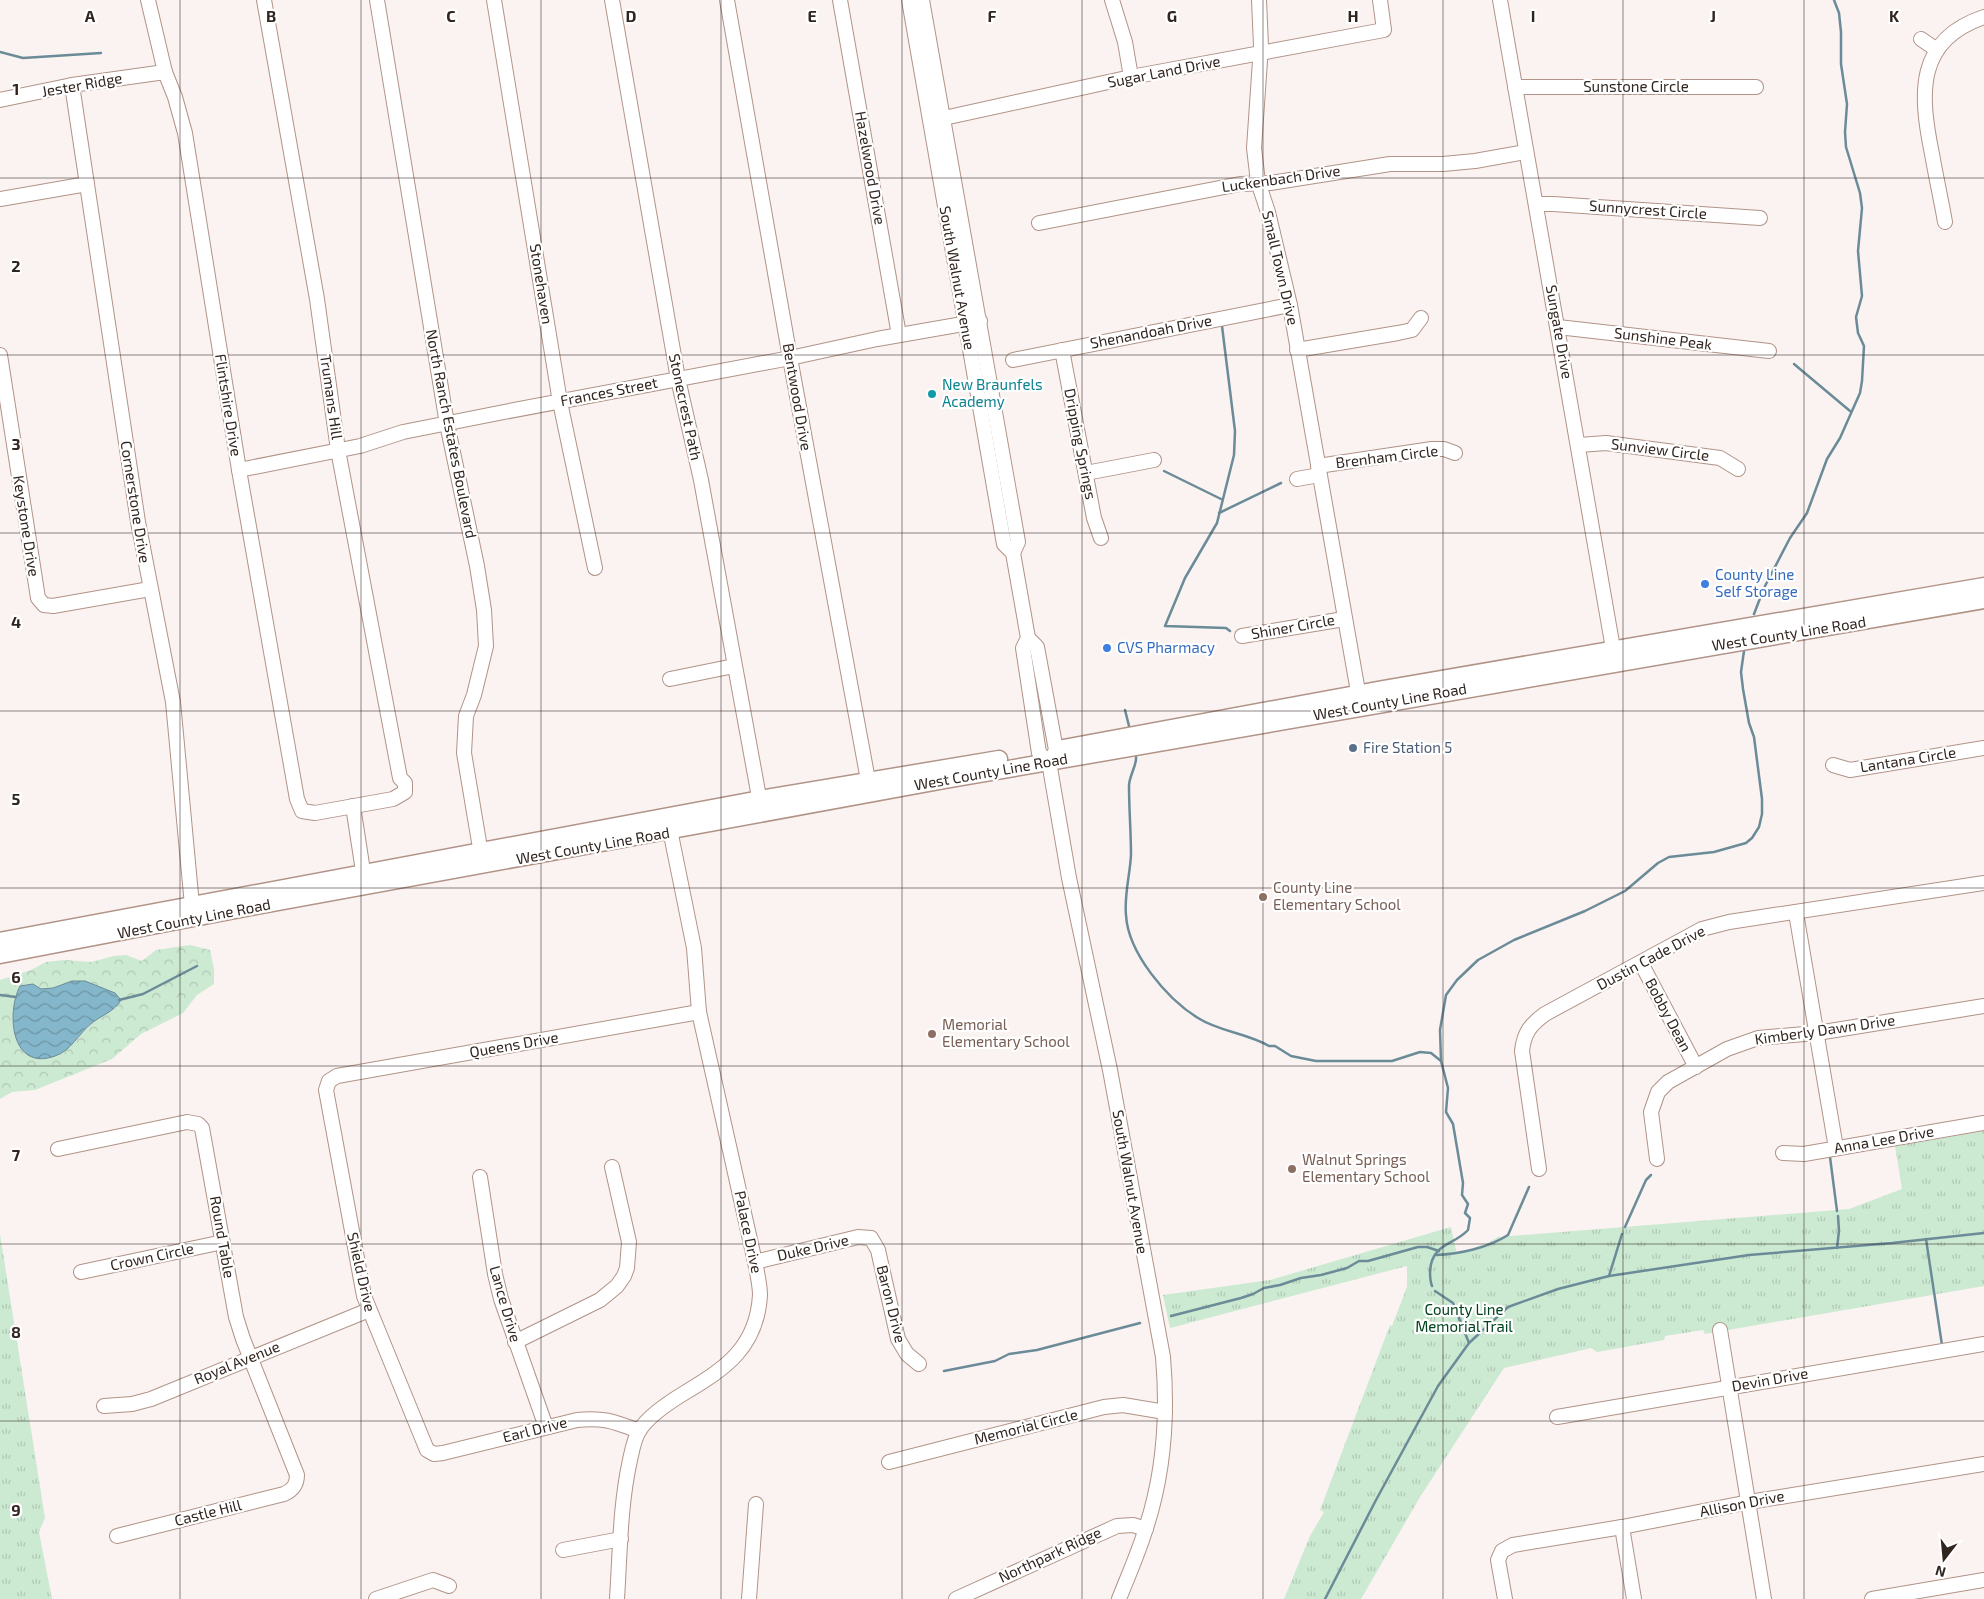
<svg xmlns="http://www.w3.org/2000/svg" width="1984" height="1599" viewBox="0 0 1984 1599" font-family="'Exo 2',sans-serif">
  <defs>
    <pattern id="grass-tufts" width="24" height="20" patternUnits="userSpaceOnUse" patternTransform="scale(1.25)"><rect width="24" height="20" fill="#cce9d2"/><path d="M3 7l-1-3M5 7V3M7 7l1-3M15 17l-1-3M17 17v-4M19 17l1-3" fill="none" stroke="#b0c8b4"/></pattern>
    <pattern id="forest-crowns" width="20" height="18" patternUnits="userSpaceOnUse" patternTransform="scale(1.25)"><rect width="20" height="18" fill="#cce9d2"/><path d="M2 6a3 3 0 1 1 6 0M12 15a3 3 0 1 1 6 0" fill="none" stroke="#b0c8b4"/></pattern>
    <pattern id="water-waves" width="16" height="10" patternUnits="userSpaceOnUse" patternTransform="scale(1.25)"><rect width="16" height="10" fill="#84b7cb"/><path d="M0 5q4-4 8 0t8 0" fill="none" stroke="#6d95a4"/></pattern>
  </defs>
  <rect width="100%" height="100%" fill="#faf3f1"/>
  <!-- grass -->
  <g fill="url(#grass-tufts)">
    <polygon points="1984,1131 1984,1286 1705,1334 1703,1330 1665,1336 1664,1340 1597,1352 1591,1348 1504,1368 1420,1497 1361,1599 1284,1599 1310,1536 1324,1512 1320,1510 1390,1325 1392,1326 1407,1287 1407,1266 1170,1328 1163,1295 1270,1280 1451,1227 1457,1254 1486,1244 1498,1237 1849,1209 1902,1189 1895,1146"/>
    <polygon points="0,1234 45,1518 39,1532 52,1599 0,1599"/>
  </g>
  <!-- forest -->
  <path fill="url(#forest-crowns)" fill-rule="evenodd" d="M190 945 210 950 214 969V984L197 995 183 1013 141 1034 112 1059 35 1090 12 1092 0 1099V980L31 970 46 962 64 960 92 962 113 956 126 955 142 961 156 950ZM72 981 115 993 116 1008C98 1017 86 1028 74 1043L41 989 53 988Z"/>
  <!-- water -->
  <path fill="url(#water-waves)" stroke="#6b8b98" d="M72 981H85L115 993 121 1000C115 1011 102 1015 92 1023 79 1033 71 1051 55 1056 11 1072 6 1013 20 986L33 984 41 989 53 988Z"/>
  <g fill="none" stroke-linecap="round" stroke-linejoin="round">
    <!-- stream -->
    <g stroke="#6b8b98" stroke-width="2.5">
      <polyline points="0,52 23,58 101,53"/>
      <polyline points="1222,326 1235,431 1234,455 1217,523 1185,578 1165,626 1226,628 1230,631"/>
      <polyline points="1794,364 1850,411"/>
      <polyline points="1164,471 1221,499"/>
      <polyline points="1219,513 1281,483"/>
      <polyline points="1754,614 1764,588 1790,538 1807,513 1827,459 1840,438 1860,393 1862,381 1864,346 1858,333 1856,317 1862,296 1858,251 1862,208 1860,193 1846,147 1845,132 1847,104 1841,64 1841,32 1839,13 1834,0"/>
      <polyline points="1125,710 1129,726"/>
      <path d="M1136 757C1137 765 1129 776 1129 786 1129 809 1131 832 1131 855 1130 875 1124 895 1126 915 1128 953 1167 999 1198 1018 1220 1032 1247 1033 1269 1046H1275L1291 1056 1316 1061H1392L1420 1052 1431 1053 1441 1061"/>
      <polyline points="0,995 16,997"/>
      <polyline points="119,1000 143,994 197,966"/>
      <polyline points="1830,1157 1837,1211"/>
      <polyline points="1625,1227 1646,1180 1651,1175"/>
      <polyline points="1926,1239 1942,1345"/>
      <polyline points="1837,1248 1839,1231 1838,1216"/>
      <path d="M1436 1255C1459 1254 1488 1248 1508 1235L1529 1187"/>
      <polyline points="1609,1276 1622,1234"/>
      <path d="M1432 1286C1430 1281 1430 1277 1430 1271 1432 1243 1453 1246 1468 1230L1470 1218 1465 1213 1468 1204 1462 1195 1463 1183 1453 1124 1446 1112 1448 1088 1441 1061 1440 1030 1446 995 1457 980 1478 960 1514 940 1585 911 1625 891 1658 863 1669 857 1714 852 1746 843 1752 838 1759 827 1762 814V799L1754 737 1749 723 1743 689 1741 672 1744 651"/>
      <polyline points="1435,1291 1453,1303 1469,1343"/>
      <polyline points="1171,1316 1241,1298 1253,1294 1264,1288 1280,1285 1301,1278 1321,1275 1347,1268 1359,1261 1368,1261 1418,1247 1427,1247 1439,1251"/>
      <polyline points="944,1371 995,1361 1009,1354 1037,1350 1140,1323"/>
      <polyline points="1325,1599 1376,1500 1438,1386 1469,1343 1508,1307 1558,1289 1609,1276 1749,1255 1892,1243 1984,1233"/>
    </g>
    <defs>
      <g id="minor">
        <polyline points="148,0 165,72 175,97 185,133 239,470 297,799 302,811 315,813 393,799 405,792 405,783 400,778 338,450 317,299 264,0"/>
        <polyline points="377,0 447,424 477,566 484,610 486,646 474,695 466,716 464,753 479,842 484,860"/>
        <polyline points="494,0 560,402 595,568"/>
        <polyline points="612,0 678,379 701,480 761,808"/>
        <polyline points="727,0 790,358 870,791"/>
        <polyline points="840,0 899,335"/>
        <path d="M909 0 1004 544 1013 553 1028 638 1023 648 1039 753 1049 762 1069 878 1110 1070 1163 1357C1168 1415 1164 1475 1145 1531 1138 1554 1128 1576 1119 1599"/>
        <polyline points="922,0 1018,542 1013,553"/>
        <polyline points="1112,0 1125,42 1131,77"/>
        <polyline points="1259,0 1261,46 1254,148 1258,182 1268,212 1290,305 1360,703"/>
        <polyline points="1500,0 1615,660"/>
        <polyline points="1921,39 1937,50"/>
        <polyline points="72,85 138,522 173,702 193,916"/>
        <polyline points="1515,87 1756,87"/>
        <polyline points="0,100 72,85 165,72"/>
        <polyline points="944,118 1131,77 1384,30 1380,0"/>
        <polyline points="0,199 87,184"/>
        <polyline points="1536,204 1553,204 1760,218"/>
        <path d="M1945 222C1941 199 1936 177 1932 154 1920 95 1915 40 1984 17"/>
        <polyline points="1039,223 1240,184 1270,183 1390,164 1443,164 1475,161 1526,152"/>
        <polyline points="1558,327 1769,351"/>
        <polyline points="1062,350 1094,518 1101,538"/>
        <polyline points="1297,350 1398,333 1412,330 1421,318"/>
        <polyline points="0,355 38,598 44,605 53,606 150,589"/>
        <polyline points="1013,360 1290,305"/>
        <polyline points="1579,445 1606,443 1720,458 1738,469"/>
        <polyline points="1318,466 1432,449 1444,449 1455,453"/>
        <polyline points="239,470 360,446 403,432 504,412 790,358 877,339 980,321"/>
        <polyline points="1086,473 1154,460"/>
        <polyline points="1297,479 1319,475"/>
        <polyline points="1242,636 1344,619"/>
        <polyline points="1028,638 1037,647 1056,750 1051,760"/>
        <polyline points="670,679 734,666"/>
        <polyline points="1833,765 1850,770 1984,748"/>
        <polyline points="353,806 365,884"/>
        <polyline points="1796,913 1836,1148"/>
        <polyline points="1641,963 1696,1067"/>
        <path d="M58 1149 187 1122 198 1124 202 1128 236 1317 243 1339 297 1475C297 1485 293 1490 284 1494L117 1536"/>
        <polyline points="1783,1153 1804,1154 1984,1123"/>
        <polyline points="1657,1159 1651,1112 1658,1092 1668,1082 1727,1049 1758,1038 1817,1033 1984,1006"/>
        <path d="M1539 1169 1522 1051C1524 1033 1530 1025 1545 1014L1702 929 1729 922 1984 883"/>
        <polyline points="480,1177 495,1274 501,1299 546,1427"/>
        <polyline points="755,1262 858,1237 871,1238 878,1250 898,1339 907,1354 919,1364"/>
        <polyline points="81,1272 223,1242"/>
        <polyline points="1720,1330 1764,1599"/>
        <polyline points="515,1342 600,1300 617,1286 624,1276 627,1268 629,1242 612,1167"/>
        <polyline points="104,1406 132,1404 151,1399 369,1310"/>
        <polyline points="1557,1417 1984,1344"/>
        <path d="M639 1431C615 1422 604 1417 577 1420L443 1453 434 1454 427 1450 364 1296 326 1090 329 1081 337 1076 699 1012"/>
        <polyline points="889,1462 1104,1407 1123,1405 1165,1412"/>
        <polyline points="1622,1527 1634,1599"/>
        <polyline points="563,1550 621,1539"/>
        <polyline points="376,1599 433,1580 449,1586"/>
        <path d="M617 1599C620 1553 620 1505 630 1460 632 1451 634 1439 639 1431 648 1416 671 1401 686 1392 726 1368 757 1347 760 1295 760 1285 757 1272 755 1262L699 1012 694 948 668 820"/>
        <polyline points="749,1599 756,1504"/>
        <polyline points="956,1599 1117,1526 1133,1525 1146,1529"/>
        <polyline points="1505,1599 1498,1560 1502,1551 1513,1545 1622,1527 1749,1502 1984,1464"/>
        <polyline points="1872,1599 1984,1580"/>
      </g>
      <g id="major">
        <polyline points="1058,749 1383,689 1984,586"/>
        <polyline points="0,941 760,799 999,759"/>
        <polyline points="0,955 251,907 945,780 1984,600"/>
      </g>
    </defs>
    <!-- minor casing -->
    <use href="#minor" stroke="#b19387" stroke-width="16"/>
    <!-- major casing -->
    <use href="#major" stroke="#b19387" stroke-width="19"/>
    <!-- minor -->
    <use href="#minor" stroke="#fff" stroke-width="14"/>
    <!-- major -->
    <use href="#major" stroke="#fff" stroke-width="16"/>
  </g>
  <!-- grid -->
  <path fill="none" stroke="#312520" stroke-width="1" stroke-opacity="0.55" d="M180 0V1599M361 0V1599M541 0V1599M721 0V1599M902 0V1599M1082 0V1599M1263 0V1599M1443 0V1599M1623 0V1599M1804 0V1599M0 178H1984M0 355H1984M0 533H1984M0 711H1984M0 888H1984M0 1066H1984M0 1244H1984M0 1421H1984"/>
  <!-- markers -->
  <circle fill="#0f9aa8" stroke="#fff" stroke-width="2" cx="932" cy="394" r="5"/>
  <g fill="#3f7fe0" stroke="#fff" stroke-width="2">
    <circle cx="1705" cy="584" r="5"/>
    <circle cx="1107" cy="648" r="5"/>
  </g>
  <circle fill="#5c6f8a" stroke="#fff" stroke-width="2" cx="1353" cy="748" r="5"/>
  <g fill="#8d6e63" stroke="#fff" stroke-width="2">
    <circle cx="1263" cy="897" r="5"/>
    <circle cx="932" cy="1034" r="5"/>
    <circle cx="1292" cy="1169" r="5"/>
  </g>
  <g text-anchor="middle" stroke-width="4.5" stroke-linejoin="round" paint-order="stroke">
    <!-- street labels -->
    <g font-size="15" fill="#312520" stroke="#fff">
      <text transform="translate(1164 72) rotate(-11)" y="5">Sugar Land Drive</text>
      <text transform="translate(82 85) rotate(-10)" y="5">Jester Ridge</text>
      <text x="1636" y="92">Sunstone Circle</text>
      <text transform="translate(870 168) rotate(80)" y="5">Hazelwood Drive</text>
      <text transform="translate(1281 179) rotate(-8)" y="5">Luckenbach Drive</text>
      <text transform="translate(1648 210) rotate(4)" y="5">Sunnycrest Circle</text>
      <text transform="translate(1280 268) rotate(77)" y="5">Small Town Drive</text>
      <text transform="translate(957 278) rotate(80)" y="5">South Walnut Avenue</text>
      <text transform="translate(541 284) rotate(81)" y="5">Stonehaven</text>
      <text transform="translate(1151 332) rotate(-11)" y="5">Shenandoah Drive</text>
      <text transform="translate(1559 332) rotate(80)" y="5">Sungate Drive</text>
      <text transform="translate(1663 339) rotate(7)" y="5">Sunshine Peak</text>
      <text transform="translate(609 392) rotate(-11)" y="5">Frances Street</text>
      <text transform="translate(331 397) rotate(82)" y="5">Trumans Hill</text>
      <text transform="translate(797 397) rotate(80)" y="5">Bentwood Drive</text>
      <text transform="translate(228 405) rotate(81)" y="5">Flintshire Drive</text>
      <text transform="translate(685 407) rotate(78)" y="5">Stonecrest Path</text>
      <text transform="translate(451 434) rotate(79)" y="5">North Ranch Estates Boulevard</text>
      <text transform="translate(1080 444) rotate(79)" y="5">Dripping Springs</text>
      <text transform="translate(1660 450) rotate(7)" y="5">Sunview Circle</text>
      <text transform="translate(1387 457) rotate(-7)" y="5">Brenham Circle</text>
      <text transform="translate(135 502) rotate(81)" y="5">Cornerstone Drive</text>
      <text transform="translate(26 526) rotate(81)" y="5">Keystone Drive</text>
      <text transform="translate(1293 627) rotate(-10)" y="5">Shiner Circle</text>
      <text transform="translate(1789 634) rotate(-9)" y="5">West County Line Road</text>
      <text transform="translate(1390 702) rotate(-10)" y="5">West County Line Road</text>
      <text transform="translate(1908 760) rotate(-9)" y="5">Lantana Circle</text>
      <text transform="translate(991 772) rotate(-10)" y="5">West County Line Road</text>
      <text transform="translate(593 846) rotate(-10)" y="5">West County Line Road</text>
      <text transform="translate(194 919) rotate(-11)" y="5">West County Line Road</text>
      <text transform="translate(1651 958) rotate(-28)" y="5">Dustin Cade Drive</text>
      <text transform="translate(1668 1015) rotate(62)" y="5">Bobby Dean</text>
      <text transform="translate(1825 1030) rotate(-8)" y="5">Kimberly Dawn Drive</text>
      <text transform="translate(514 1045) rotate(-10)" y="5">Queens Drive</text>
      <text transform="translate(1884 1140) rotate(-10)" y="5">Anna Lee Drive</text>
      <text transform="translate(1130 1182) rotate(80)" y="5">South Walnut Avenue</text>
      <text transform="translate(748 1232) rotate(78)" y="5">Palace Drive</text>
      <text transform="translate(222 1237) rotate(80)" y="5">Round Table</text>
      <text transform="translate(813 1248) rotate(-13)" y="5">Duke Drive</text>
      <text transform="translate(152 1257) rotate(-12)" y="5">Crown Circle</text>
      <text transform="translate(361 1272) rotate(77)" y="5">Shield Drive</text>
      <text transform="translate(505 1304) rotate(74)" y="5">Lance Drive</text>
      <text transform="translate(891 1304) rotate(76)" y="5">Baron Drive</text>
      <text transform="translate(237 1363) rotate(-22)" y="5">Royal Avenue</text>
      <text transform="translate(1770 1380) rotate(-10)" y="5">Devin Drive</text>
      <text transform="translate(1026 1427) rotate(-14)" y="5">Memorial Circle</text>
      <text transform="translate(535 1430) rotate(-14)" y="5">Earl Drive</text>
      <text transform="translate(1742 1504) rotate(-11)" y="5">Allison Drive</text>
      <text transform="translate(208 1513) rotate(-14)" y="5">Castle Hill</text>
      <text transform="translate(1050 1555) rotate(-25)" y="5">Northpark Ridge</text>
    </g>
    <!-- culture labels -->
    <g font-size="15" fill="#0d838f" stroke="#fff" text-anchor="start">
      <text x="942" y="390">New Braunfels<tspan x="942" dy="17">Academy</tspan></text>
    </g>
    <!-- shop labels -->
    <g font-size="15" fill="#366cbe" stroke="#fff" text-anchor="start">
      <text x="1715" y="580">County Line<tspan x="1715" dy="17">Self Storage</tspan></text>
      <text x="1117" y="653">CVS Pharmacy</text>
    </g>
    <!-- service labels -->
    <g font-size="15" fill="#4e5e75" stroke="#fff" text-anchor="start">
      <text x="1363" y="753">Fire Station 5</text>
    </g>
    <!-- education labels -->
    <g font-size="15" fill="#785e54" stroke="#fff" text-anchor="start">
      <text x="1273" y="893">County Line<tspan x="1273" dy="17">Elementary School</tspan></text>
      <text x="942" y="1030">Memorial<tspan x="942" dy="17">Elementary School</tspan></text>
      <text x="1302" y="1165">Walnut Springs<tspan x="1302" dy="17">Elementary School</tspan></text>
    </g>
    <!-- park labels -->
    <g font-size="15" fill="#00421c" stroke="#fff">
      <text x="1464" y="1315">County Line<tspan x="1464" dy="17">Memorial Trail</tspan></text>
    </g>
  </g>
  <g font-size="16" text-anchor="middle" font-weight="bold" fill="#312520" stroke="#fff" stroke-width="4.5" stroke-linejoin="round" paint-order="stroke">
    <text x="90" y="22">A</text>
    <text x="271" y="22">B</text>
    <text x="451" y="22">C</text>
    <text x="631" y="22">D</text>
    <text x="812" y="22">E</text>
    <text x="992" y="22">F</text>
    <text x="1172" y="22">G</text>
    <text x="1353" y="22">H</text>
    <text x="1533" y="22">I</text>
    <text x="1713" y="22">J</text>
    <text x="1894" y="22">K</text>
    <text x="16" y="95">1</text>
    <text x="16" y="272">2</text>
    <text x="16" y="450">3</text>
    <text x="16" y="628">4</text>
    <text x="16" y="805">5</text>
    <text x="16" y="983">6</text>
    <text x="16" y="1161">7</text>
    <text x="16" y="1338">8</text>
    <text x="16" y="1516">9</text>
  </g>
  <!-- north arrow -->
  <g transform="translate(1944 1559) rotate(196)" stroke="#ffffff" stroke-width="4" paint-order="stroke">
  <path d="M0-4L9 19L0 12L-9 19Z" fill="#312520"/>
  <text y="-8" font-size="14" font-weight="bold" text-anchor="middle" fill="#312520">N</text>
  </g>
</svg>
